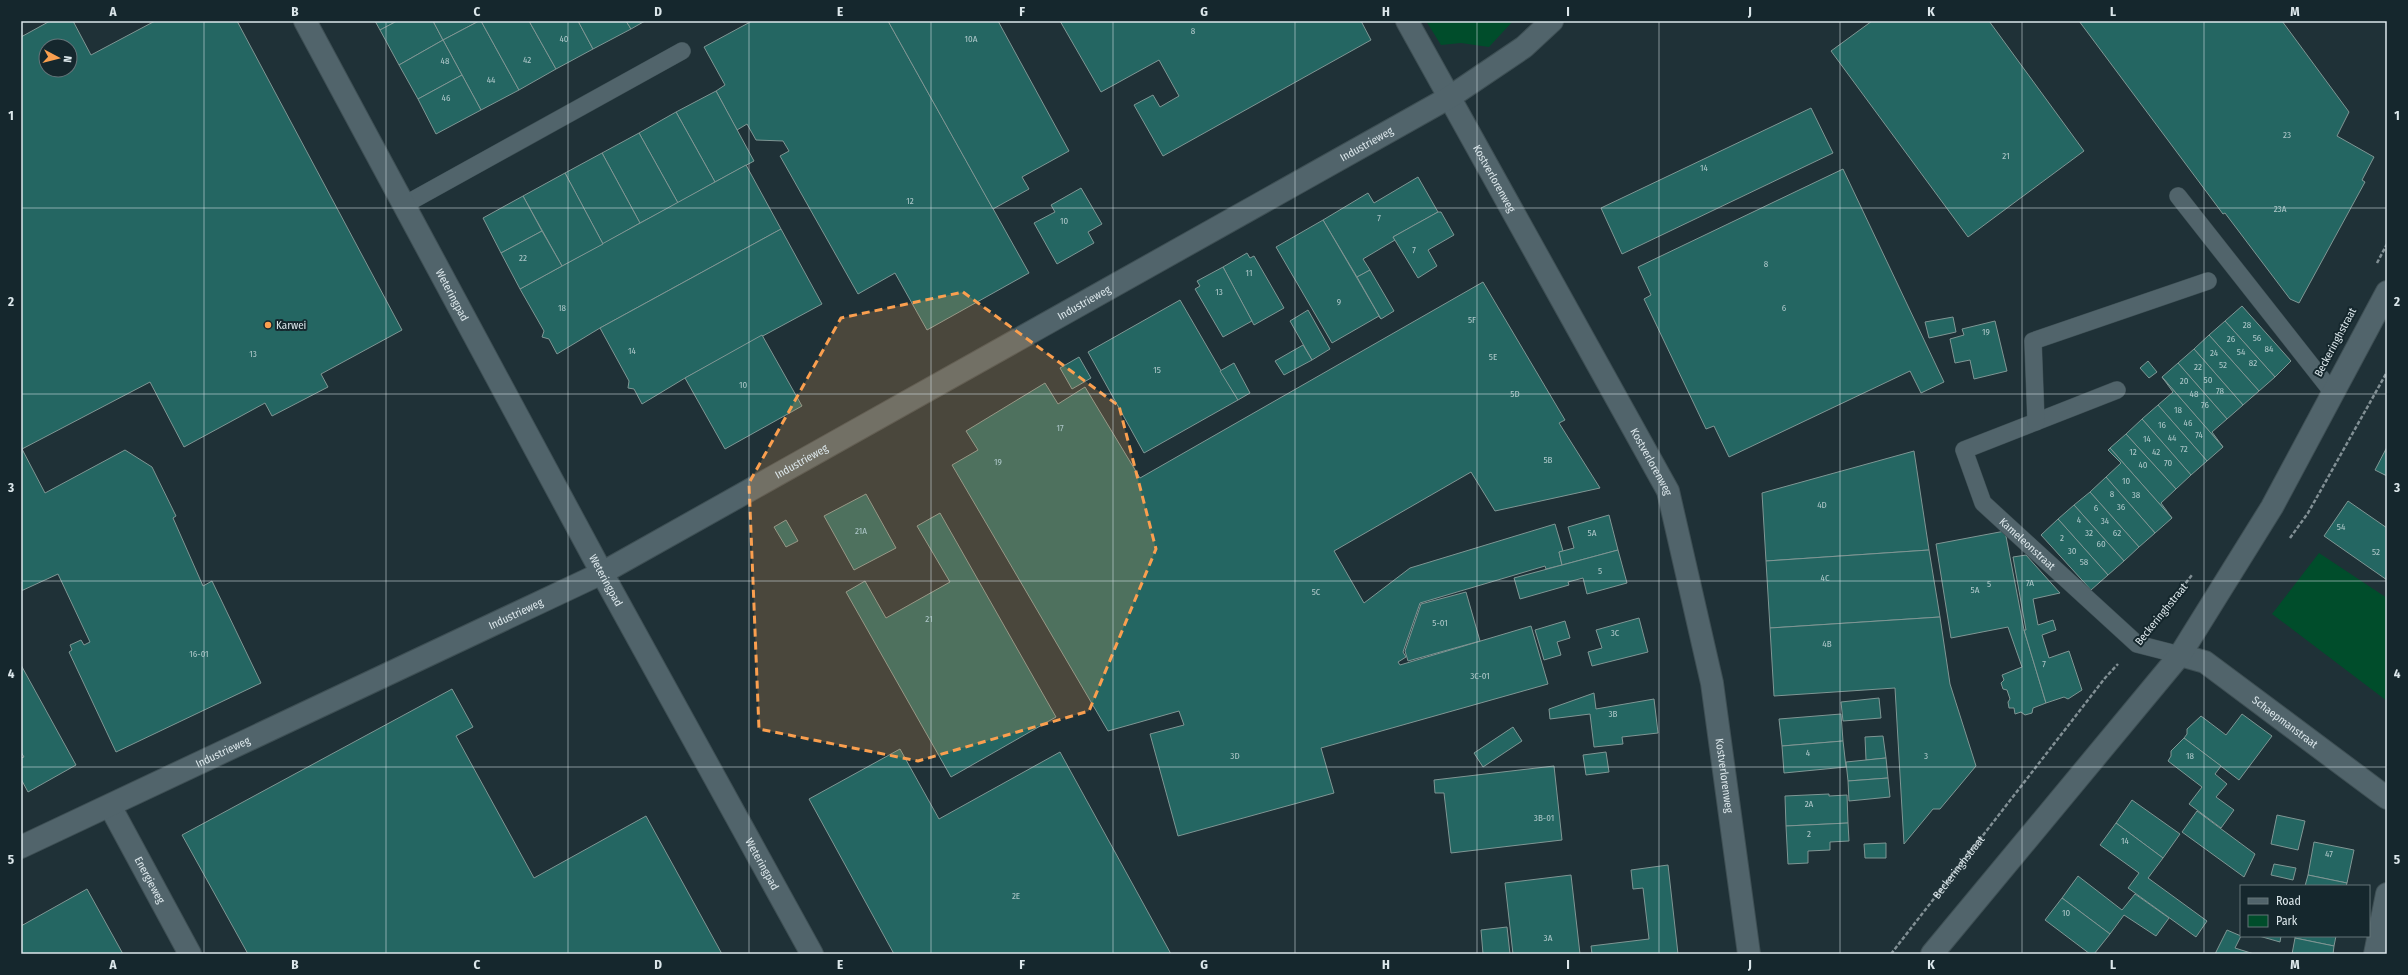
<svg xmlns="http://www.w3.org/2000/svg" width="2408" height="975" viewBox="0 0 2408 975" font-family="'Fira Sans Condensed',sans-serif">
  <rect width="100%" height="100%" fill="#1f3137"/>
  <!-- green -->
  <g fill="#004d2b">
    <polygon points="1426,21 1513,21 1489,47 1461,43 1441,45"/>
    <polygon points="2319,553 2387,598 2387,701 2272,614"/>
  </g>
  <!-- building -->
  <g fill="#246662" stroke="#7f9694" fill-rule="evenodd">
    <path d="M50 21H73L91 55 155 21H237L402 330 321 374 328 387 272 416 265 403 184 447 150 382 22 449 45 493 125 450 152 467 176 516 173 518 203 586 212 581 261 683 116 752 69 652 72 650 70 645 81 640 84 645 90 642 58 574 21 591V37ZM46 46H70V70H46Z"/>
    <polygon points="375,21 397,21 380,30"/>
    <polygon points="397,21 433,21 443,40 399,65 380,30"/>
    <polygon points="433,21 479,21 443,40"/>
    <polygon points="479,21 481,21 519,90 481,110 443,40"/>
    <polygon points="481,21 529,21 556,69 519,90"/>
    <polygon points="529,21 578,21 593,49 556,69"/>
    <polygon points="578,21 626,21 631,29 593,49"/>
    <polygon points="626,21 645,21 631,29"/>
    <polygon points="752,21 888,21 1029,273 927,330 895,273 858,294 780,156 789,151 783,141 756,140 747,124 737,130 716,91 725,85 704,47"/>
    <polygon points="888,21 998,21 1069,151 1022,177 1029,189 993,209"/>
    <polygon points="1060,21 1361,21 1371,40 1163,156 1134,105 1153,95 1160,107 1179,96 1159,60 1101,92"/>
    <polygon points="1872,21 1989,21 2084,151 1968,237 1831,51"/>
    <polygon points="2079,21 2282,21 2349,112 2337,136 2374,157 2362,180 2365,182 2299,303 2290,299 2228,217 2225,213 2223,214"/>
    <polygon points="443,40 462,75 418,99 399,65"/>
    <polygon points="462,75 481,110 436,134 418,99"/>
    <polygon points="716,91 754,161 715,182 676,112"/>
    <polygon points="1811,108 1833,153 1622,254 1601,208"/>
    <polygon points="676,112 715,182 678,203 639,133"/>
    <polygon points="639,133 678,203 640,223 602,153"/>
    <polygon points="602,153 640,223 603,244 565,173"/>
    <polygon points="746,165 781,229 600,328 557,354 549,339 542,337 544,331 520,289"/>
    <polygon points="1843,169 1944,382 1921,393 1910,371 1729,457 1714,426 1706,429 1644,299 1651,295 1638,267"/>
    <polygon points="565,173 603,244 562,266 523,196"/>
    <polygon points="1418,177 1438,212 1393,237 1395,240 1363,259 1370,270 1357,277 1323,220 1368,193 1374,203"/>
    <polygon points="1081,188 1102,224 1088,232 1094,243 1057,264 1034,223 1055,212 1051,205"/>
    <polygon points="523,196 542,231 501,253 483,218"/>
    <polygon points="1438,212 1441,212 1454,235 1428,250 1437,266 1418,278 1393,237"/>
    <polygon points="1323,220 1381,319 1379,316 1332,343 1276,247"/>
    <polygon points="781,229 822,304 685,378 642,404 634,389 628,388 629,381 600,328"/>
    <polygon points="542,231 562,266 520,289 501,253"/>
    <polygon points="1247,253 1250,258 1254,256 1284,308 1254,325 1223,267"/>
    <polygon points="1223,267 1252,321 1223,337 1195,289 1200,286 1197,281"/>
    <polygon points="1370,270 1394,311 1381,319 1357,277"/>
    <polygon points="1483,282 1565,420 1559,423 1600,488 1495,511 1471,472 1334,551 1364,603 1410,568 1555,524 1563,551 1559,552 1562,565 1546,569 1545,566 1420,603 1403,652 1406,657 1398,662 1400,665 1531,626 1548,684 1321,748 1334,793 1178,836 1150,734 1184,725 1179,711 1108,731 952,465 978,450 966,431 1045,383 1058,404 1085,387 1140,478"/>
    <polygon points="1180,300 1238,400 1144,453 1088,352"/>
    <polygon points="2242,306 2291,361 2275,377 2225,321"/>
    <polygon points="1308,310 1330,349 1312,360 1290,321"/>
    <polygon points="1953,317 1956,332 1929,338 1925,322"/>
    <polygon points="1995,321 2007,371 1974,379 1970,360 1955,363 1950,339 1964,335 1962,329"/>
    <polygon points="2225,321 2275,377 2259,391 2209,335"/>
    <polygon points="762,335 802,406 725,449 685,378"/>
    <polygon points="2209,335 2259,391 2243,405 2194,349"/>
    <polygon points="1303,345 1312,360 1284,375 1275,361"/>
    <polygon points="2194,349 2243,405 2227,419 2178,363"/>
    <polygon points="1079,357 1091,378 1072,389 1060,368"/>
    <polygon points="2148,361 2157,372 2149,378 2140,368"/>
    <polygon points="1234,363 1250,393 1238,400 1220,371"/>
    <polygon points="2178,363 2227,419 2212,432 2223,447 2162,377"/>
    <polygon points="2162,377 2223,447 2207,461 2158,405 2173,392"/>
    <polygon points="2158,405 2207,461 2191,475 2142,419"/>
    <polygon points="2142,419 2191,475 2176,489 2126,434"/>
    <polygon points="2126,434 2176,489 2161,503 2172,518 2110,448"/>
    <polygon points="2387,447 2387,476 2375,470"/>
    <polygon points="2110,448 2172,518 2155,533 2106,477 2121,463 2108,450"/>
    <polygon points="1914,451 1929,550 1766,561 1762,493"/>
    <polygon points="2106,477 2155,533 2139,547 2090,492"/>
    <polygon points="2090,492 2139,547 2124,561 2074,505"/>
    <polygon points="866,494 896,548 854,570 824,516"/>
    <polygon points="2348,501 2387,528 2387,580 2324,536"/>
    <polygon points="2074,505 2124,561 2108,575 2058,519"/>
    <polygon points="940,513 1056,717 951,777 846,592 865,581 886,618 950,582 917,526"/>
    <polygon points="1609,515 1618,550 1562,565 1559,552 1574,548 1568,527"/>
    <polygon points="2058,519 2108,575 2091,590 2041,535"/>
    <polygon points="786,520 798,541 786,547 774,527"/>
    <polygon points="2005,531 2024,630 2046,703 2033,708 2032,713 2025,715 2021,712 2015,714 2014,708 2009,708 2008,702 2010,699 2007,690 2003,689 2001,683 2004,680 2002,675 2022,667 2008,627 1951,638 1936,544"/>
    <polygon points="1618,550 1627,583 1587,594 1583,578 1568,582 1569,585 1520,599 1514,578"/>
    <polygon points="1929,550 1940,617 1770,628 1766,561"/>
    <polygon points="2026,555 2060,593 2033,599 2038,625 2053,620 2056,630 2042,635 2049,658 2069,651 2082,690 2068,699 2064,697 2046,703 2033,660 2024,630 2026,630 2013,557"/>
    <polygon points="1466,592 1480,641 1408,661 1405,651 1421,604"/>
    <polygon points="1940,617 1950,684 1976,766 1940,809 1933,809 1904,844 1895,688 1774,696 1770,628"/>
    <polygon points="1639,618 1648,652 1592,666 1588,652 1602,648 1596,630"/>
    <polygon points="1565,621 1570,638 1557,642 1561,655 1544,660 1535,630"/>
    <polygon points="21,665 76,765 28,792 21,779 21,758 24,757 21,752"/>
    <polygon points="452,689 473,727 456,736 534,878 646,816 722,954 248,954 182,835"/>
    <polygon points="1594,693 1596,709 1654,699 1658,733 1622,737 1623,744 1594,747 1590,714 1550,719 1549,709"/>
    <polygon points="1879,698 1881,718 1843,721 1841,702"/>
    <polygon points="1841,714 1843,741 1782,746 1779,719"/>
    <polygon points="2242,714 2272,736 2239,780 2184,738 2187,734 2187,729 2201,716 2226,735"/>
    <polygon points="1513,727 1522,741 1483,767 1474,753"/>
    <polygon points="1883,736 1886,758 1866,760 1865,737"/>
    <polygon points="2184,738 2221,766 2215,774 2227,784 2216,797 2234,810 2221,828 2189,804 2202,787 2168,761 2171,756 2171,751"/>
    <polygon points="1843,741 1846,767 1784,773 1782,746"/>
    <polygon points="900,749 939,819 1060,752 1171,954 894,954 809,799"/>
    <polygon points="1606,752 1609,772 1586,775 1583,755"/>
    <polygon points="1886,758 1888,778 1848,781 1846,762"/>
    <polygon points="1554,766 1562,840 1451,853 1444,793 1435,793 1434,780"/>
    <polygon points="1888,778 1890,797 1849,801 1848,781"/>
    <polygon points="1829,794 1829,796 1847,795 1848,823 1786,826 1785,796"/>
    <polygon points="2132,800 2180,834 2163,858 2116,823"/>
    <polygon points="2197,811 2255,854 2244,877 2182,832"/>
    <polygon points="2277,815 2305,821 2298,850 2271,844"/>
    <polygon points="1848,823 1849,841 1830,842 1830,850 1808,851 1808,863 1788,864 1786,826"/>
    <polygon points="2116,823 2163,858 2148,878 2207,921 2196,937 2128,888 2139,873 2100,845"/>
    <polygon points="2314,842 2354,850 2347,883 2308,875"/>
    <polygon points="1886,843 1886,858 1865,858 1864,844"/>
    <polygon points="2274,864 2296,868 2293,880 2271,875"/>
    <polygon points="1668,865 1678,954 1592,954 1591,946 1649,939 1643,888 1633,889 1631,870"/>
    <polygon points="1571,875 1580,954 1513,954 1505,883"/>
    <polygon points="2308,875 2347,883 2346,886 2305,886"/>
    <polygon points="2078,876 2122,910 2135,894 2169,918 2156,936 2124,915 2110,934 2062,898"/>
    <polygon points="87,889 123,954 21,954 21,926"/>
    <polygon points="2062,898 2110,934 2094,954 2090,954 2045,920"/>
    <polygon points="1507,927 1510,954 1483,954 1481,930"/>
    <polygon points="2227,930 2241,936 2235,948 2254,954 2215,954"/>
    <polygon points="2259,936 2281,936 2280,942"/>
    <polygon points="2295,936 2336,936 2334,946 2295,938"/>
    <polygon points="2295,938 2334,946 2333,954 2292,954"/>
  </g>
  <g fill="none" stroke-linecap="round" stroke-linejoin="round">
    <defs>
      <g id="service">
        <polyline points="2178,196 2333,393"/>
        <polyline points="404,205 682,51"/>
        <path id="s2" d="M2117 390 1964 450 1983 503 2137 644 2180 655"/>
        <polyline points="2036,422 2033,341 2208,281"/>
      </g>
      <g id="minor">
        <path id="s3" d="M305 21 602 573 812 954"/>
        <path id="s4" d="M1407 21 1668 491 1712 683 1749 954"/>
        <path id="s5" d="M2180 655 2205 662 2387 798"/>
        <path id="s6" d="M110 806 190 954"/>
        <path id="s7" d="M21 847 602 573 1450 97 1524 47 1552 21"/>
        <polyline points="2375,954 2387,894"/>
      </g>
      <polyline id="tertiary" points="1932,954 2180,655 2272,507 2387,292"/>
    </defs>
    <!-- service casing -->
    <use href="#service" stroke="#3e4f54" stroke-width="18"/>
    <!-- minor casing -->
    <use href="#minor" stroke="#3e4f54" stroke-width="24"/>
    <!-- tertiary casing -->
    <use href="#tertiary" stroke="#3e4f54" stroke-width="24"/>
    <!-- path -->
    <g stroke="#818f94" stroke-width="2.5" stroke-dasharray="4 2" stroke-linecap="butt">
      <polyline points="2377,263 2387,244"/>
      <polyline points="2290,538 2308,513 2387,372"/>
      <polyline points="2156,621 2192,575"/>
      <path id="s1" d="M1891 954 2105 678 2118 664"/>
    </g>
    <!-- service -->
    <use href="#service" stroke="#51646b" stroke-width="17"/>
    <!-- minor -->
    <use href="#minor" stroke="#51646b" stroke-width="22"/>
    <!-- tertiary -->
    <use href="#tertiary" stroke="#51646b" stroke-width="22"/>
  </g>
  <!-- marked area -->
  <path fill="#fa9f4f" fill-opacity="0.2" stroke="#fa9f4f" stroke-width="3" stroke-dasharray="8 5" stroke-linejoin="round" d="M963 292 1119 406 1156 549 1089 711 918 761 759 729 749 483 841 318Z"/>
  <!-- grid -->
  <path fill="none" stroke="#dce7eb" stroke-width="1" stroke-opacity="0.55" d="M204 21V954M386 21V954M568 21V954M749 21V954M931 21V954M1113 21V954M1295 21V954M1477 21V954M1659 21V954M1840 21V954M2022 21V954M2204 21V954M21 208H2387M21 394H2387M21 581H2387M21 767H2387"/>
  <!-- markers -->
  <circle fill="#fa9f4f" stroke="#15272d" stroke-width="1.5" cx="268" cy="325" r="4"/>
  <g text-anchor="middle" stroke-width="4" stroke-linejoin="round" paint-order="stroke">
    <!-- number labels -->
    <g font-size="9" fill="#aec7c9">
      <text x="1193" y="34">8</text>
      <text x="564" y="42">40</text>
      <text x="971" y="42">10A</text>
      <text x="527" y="63">42</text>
      <text x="445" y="64">48</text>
      <text x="491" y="83">44</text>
      <text x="446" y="101">46</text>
      <text x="2287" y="138">23</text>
      <text x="2006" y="159">21</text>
      <text x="1704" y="171">14</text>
      <text x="910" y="204">12</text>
      <text x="2280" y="212">23A</text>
      <text x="1379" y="221">7</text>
      <text x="1064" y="224">10</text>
      <text x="1414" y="253">7</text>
      <text x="523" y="261">22</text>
      <text x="1766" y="267">8</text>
      <text x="1249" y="276">11</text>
      <text x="1219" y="295">13</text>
      <text x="1339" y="305">9</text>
      <text x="562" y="311">18</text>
      <text x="1784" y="311">6</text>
      <text x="1472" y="323">5F</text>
      <text x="2247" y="328">28</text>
      <text x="1986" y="335">19</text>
      <text x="2257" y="341">56</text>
      <text x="2231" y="342">26</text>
      <text x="2269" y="352">84</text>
      <text x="632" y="354">14</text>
      <text x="2241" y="355">54</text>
      <text x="2214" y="356">24</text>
      <text x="253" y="357">13</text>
      <text x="1493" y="360">5E</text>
      <text x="2253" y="366">82</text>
      <text x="2223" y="368">52</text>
      <text x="2198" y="370">22</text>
      <text x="1157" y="373">15</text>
      <text x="2208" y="383">50</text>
      <text x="2184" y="384">20</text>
      <text x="743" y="388">10</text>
      <text x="2220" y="394">78</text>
      <text x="1515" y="397">5D</text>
      <text x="2194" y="397">48</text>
      <text x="2205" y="408">76</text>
      <text x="2178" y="413">18</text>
      <text x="2188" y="426">46</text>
      <text x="2162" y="428">16</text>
      <text x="1060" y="431">17</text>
      <text x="2199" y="438">74</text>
      <text x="2172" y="441">44</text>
      <text x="2147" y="442">14</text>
      <text x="2184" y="452">72</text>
      <text x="2133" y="455">12</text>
      <text x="2156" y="455">42</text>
      <text x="1548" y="463">5B</text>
      <text x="998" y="465">19</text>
      <text x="2168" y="466">70</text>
      <text x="2143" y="468">40</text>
      <text x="2126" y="484">10</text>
      <text x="2112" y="497">8</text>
      <text x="2136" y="498">38</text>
      <text x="1822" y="508">4D</text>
      <text x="2121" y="510">36</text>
      <text x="2096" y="511">6</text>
      <text x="2079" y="523">4</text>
      <text x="2105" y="524">34</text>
      <text x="2341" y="530">54</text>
      <text x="861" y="534">21A</text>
      <text x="1592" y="536">5A</text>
      <text x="2089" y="536">32</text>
      <text x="2117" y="536">62</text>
      <text x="2062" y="541">2</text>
      <text x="2101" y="547">60</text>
      <text x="2072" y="554">30</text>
      <text x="2376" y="555">52</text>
      <text x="2084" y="565">58</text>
      <text x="1600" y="574">5</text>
      <text x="1825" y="581">4C</text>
      <text x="2030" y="586">7A</text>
      <text x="1989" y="587">5</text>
      <text x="1975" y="593">5A</text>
      <text x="1316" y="595">5C</text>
      <text x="929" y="622">21</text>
      <text x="1440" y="626">5-01</text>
      <text x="1615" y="636">3C</text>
      <text x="1827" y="647">4B</text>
      <text x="199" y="657">16-01</text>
      <text x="2044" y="667">7</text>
      <text x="1480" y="679">3C-01</text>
      <text x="1613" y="717">3B</text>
      <text x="1808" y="756">4</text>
      <text x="1235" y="759">3D</text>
      <text x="1926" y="759">3</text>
      <text x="2190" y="759">18</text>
      <text x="1809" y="807">2A</text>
      <text x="1544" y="821">3B-01</text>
      <text x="1809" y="837">2</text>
      <text x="2125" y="844">14</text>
      <text x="2329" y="857">47</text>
      <text x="1016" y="899">2E</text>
      <text x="2066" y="916">10</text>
      <text x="1548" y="941">3A</text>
    </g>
    <!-- street labels -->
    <g font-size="11" fill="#dce7eb" stroke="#15272d">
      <text dy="4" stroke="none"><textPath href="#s7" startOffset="1519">Industrieweg</textPath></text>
      <text dy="4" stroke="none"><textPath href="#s4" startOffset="180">Kostverlorenweg</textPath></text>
      <text dy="4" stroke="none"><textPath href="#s3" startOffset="311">Weteringpad</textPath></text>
      <text dy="4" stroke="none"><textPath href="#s7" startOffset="1195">Industrieweg</textPath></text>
      <text transform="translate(2335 342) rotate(-62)" y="4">Beckeringhstraat</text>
      <text dy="4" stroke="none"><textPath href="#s7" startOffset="871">Industrieweg</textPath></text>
      <text dy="4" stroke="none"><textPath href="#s4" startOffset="504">Kostverlorenweg</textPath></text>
      <text dy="4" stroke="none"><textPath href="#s2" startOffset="281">Kameleonstraat</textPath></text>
      <text dy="4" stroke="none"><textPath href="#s3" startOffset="635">Weteringpad</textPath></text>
      <text dy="4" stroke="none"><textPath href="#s7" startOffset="547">Industrieweg</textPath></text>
      <text transform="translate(2161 614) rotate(-51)" y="4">Beckeringhstraat</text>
      <text dy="4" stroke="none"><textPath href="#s5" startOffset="126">Schaepmanstraat</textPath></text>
      <text dy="4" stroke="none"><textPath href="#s7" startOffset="223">Industrieweg</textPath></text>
      <text dy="4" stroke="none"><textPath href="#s4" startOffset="828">Kostverlorenweg</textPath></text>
      <text dy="4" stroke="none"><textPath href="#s3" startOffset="959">Weteringpad</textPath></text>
      <text dy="4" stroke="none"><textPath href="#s1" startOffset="110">Beckeringhstraat</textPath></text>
      <text dy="4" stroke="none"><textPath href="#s6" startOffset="84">Energieweg</textPath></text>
    </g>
    <!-- poi labels -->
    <g font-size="11" fill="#dce7eb" stroke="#15272d" text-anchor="start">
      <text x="276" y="329">Karwei</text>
    </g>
  </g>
  <!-- border -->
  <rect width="2408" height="975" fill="none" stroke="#15272d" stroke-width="44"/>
  <!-- legend -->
  <rect x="2240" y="885" width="130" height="52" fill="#15272d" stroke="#657479"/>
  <rect x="2248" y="898" width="20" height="6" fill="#51646b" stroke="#657479"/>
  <text x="2276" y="905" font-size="12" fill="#dce7eb">Road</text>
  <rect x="2248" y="915" width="20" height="12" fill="#004d2b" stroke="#657479"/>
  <text x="2276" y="925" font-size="12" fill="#dce7eb">Park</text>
  <!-- north arrow -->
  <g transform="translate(58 58) rotate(97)"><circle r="19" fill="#15272d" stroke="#657479"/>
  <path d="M0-3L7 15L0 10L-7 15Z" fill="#fa9f4f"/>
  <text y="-6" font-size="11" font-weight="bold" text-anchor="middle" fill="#dce7eb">N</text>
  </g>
  <rect x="22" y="22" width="2364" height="931" fill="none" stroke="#dce7eb" stroke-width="1.5"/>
  <g font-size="13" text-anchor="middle" font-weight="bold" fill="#dce7eb">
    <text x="113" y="16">A</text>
    <text x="295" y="16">B</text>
    <text x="477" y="16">C</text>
    <text x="658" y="16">D</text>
    <text x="840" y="16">E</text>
    <text x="1022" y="16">F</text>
    <text x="1204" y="16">G</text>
    <text x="1386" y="16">H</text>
    <text x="1568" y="16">I</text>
    <text x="1750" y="16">J</text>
    <text x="1931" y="16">K</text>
    <text x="2113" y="16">L</text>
    <text x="2295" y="16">M</text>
    <text x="11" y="120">1</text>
    <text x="2397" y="120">1</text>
    <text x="11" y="306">2</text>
    <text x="2397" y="306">2</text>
    <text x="11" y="492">3</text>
    <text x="2397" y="492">3</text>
    <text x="11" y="678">4</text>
    <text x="2397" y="678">4</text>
    <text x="11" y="864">5</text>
    <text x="2397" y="864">5</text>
    <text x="113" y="969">A</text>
    <text x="295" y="969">B</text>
    <text x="477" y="969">C</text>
    <text x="658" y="969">D</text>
    <text x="840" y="969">E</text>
    <text x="1022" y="969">F</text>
    <text x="1204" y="969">G</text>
    <text x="1386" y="969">H</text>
    <text x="1568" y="969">I</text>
    <text x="1750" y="969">J</text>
    <text x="1931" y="969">K</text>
    <text x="2113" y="969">L</text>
    <text x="2295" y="969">M</text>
  </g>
</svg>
